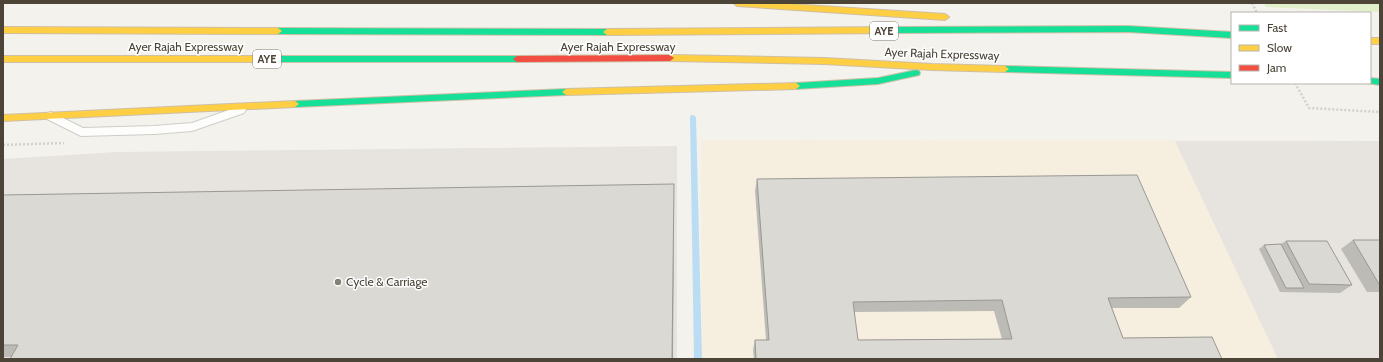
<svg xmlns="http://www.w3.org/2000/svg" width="1383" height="362" viewBox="0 0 1383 362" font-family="Cabin,sans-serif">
  <rect width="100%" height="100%" fill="#f3f2ed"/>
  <!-- commercial -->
  <polygon fill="#f6eedf" points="701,140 1380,141 1380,359 702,359"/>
  <!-- industrial -->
  <g fill="#e7e3de">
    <polygon points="1175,141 1380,141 1380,359 1278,359"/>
    <polygon points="677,146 677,359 3,359 3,159 117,152"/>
  </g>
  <!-- green -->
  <polygon fill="#e1f0cb" points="1264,3 1380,3 1380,12 1266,7"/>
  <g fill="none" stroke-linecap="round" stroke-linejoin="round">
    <!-- stream -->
    <polygon fill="#baddf4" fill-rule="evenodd" points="691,115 693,115 696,117 702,359 694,359 690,117"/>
    <defs>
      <polygon id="lane" points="240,106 244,107 246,110 244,113 192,131 154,134 81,136 47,119 45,116 47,113 51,112 83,128 154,126 192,123"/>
      <g id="fast">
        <polygon points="1128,26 1232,32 1232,38 1128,32 893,33 889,30 893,27"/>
        <polygon points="278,28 607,29 611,32 607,35 278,34 274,31"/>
        <polygon points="278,56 517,56 521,59 517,62 278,62 274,59"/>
        <polygon points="1005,66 1232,72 1232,78 1005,72 1001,69"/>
        <polygon points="916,70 919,71 920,73 919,75 878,84 796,89 792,86 796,83 878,78"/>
        <polygon points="1370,78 1380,79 1380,85 1367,83 1370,83"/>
        <polygon points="566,89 570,92 566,95 295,107 291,104 295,101"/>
      </g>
      <g id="slow">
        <polygon points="733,3 774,3 945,14 949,17 945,20 737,6"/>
        <polygon points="3,27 278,28 282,31 278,34 3,33"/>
        <polygon points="893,27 897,30 893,33 607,35 603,32 607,29"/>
        <rect x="1370" y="38" width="10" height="6"/>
        <polygon points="670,55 824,58 932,64 1005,66 1009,69 1005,72 932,70 824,64 670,61 666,58"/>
        <polygon points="3,56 278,56 282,59 278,62 3,62"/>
        <polygon points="796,83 800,86 796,89 566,95 562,92 566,89"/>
        <polygon points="295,101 299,104 295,107 3,121 3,115"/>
      </g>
      <polygon id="jam" points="670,55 674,58 670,61 517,62 513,59 517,56"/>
    </defs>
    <!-- lane casing -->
    <use href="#lane" stroke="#cfcdc7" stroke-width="2"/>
    <!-- fast casing -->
    <use href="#fast" stroke="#cebfa6" stroke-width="2"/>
    <!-- slow casing -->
    <use href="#slow" stroke="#cebfa6" stroke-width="2"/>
    <!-- jam casing -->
    <use href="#jam" stroke="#cebfa6" stroke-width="2"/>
    <!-- path -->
    <g stroke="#d3d1cb" stroke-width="2.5" stroke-dasharray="2 2" stroke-linecap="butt">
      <polyline points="1252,3 1257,13"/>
      <polyline points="1295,83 1309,108 1380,112"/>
      <polyline points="3,145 64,143"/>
    </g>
    <!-- lane -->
    <use href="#lane" fill="#fdfdfc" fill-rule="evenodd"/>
    <!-- fast -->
    <use href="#fast" fill="#16e098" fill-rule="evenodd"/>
    <!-- slow -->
    <use href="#slow" fill="#ffcf43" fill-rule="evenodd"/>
    <!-- jam -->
    <use href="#jam" fill="#f24e42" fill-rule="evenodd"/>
  </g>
  <!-- wall -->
  <g fill="#bcbbb5" fill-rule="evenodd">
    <path d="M757 179 1191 297 1179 308H1112L1123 338 1222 359H754L753 350 755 340H766L755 191ZM994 311 1002 339 858 340 854 312Z"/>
    <polygon points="3,195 674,198 11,357 3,357"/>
    <polygon points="1353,240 1380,241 1380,292 1367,292 1341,249"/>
    <polygon points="1286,241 1352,285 1340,293 1280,292 1259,249 1264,245 1281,244"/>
  </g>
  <!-- shaded-wall -->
  <polygon fill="#999894" points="674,184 674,198 673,359 672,359"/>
  <!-- building -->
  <g fill="#dbd9d3" stroke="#999894" fill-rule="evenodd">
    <path d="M1137 175 1191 297 1108 298 1123 338 1212 337 1222 359H756L755 340H769L757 179ZM1002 300 1012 339 858 340 853 302Z"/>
    <polygon points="674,184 672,359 10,359 18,345 3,345 3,195"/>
    <polygon points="1353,240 1379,240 1380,241 1380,284 1379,284"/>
    <polygon points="1286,241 1327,241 1352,285 1309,284"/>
    <polygon points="1281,244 1304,288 1286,288 1264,245"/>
  </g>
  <!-- markers -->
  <circle fill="#868177" stroke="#fff" stroke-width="1.5" cx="338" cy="282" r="4"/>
  <g text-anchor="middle" stroke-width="3" stroke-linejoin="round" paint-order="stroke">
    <!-- shield labels -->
    <g fill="#fff" stroke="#817c73" stroke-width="1">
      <rect x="870" y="22" width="28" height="18" rx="3"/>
      <rect x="253" y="50" width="28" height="18" rx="3"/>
    </g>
    <g font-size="11" font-weight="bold" fill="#4b4437">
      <text x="884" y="35">AYE</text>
      <text x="267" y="63">AYE</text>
    </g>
    <!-- street labels -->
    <g font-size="12" fill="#4b4437" stroke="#fff">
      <text x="186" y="51">Ayer Rajah Expressway</text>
      <text x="618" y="51">Ayer Rajah Expressway</text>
      <text transform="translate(942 54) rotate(2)" y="4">Ayer Rajah Expressway</text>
    </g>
    <!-- poi labels -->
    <g font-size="12" fill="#4b4437" stroke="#fff" text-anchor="start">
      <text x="346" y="286">Cycle &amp; Carriage</text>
    </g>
  </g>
  <!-- border -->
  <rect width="1383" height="362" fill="none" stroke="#4b4437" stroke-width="8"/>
  <!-- legend -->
  <rect x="1231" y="12" width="140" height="72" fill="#ffffff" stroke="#b7b4af"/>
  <rect x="1239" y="25" width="20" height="6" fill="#16e098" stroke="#b7b4af"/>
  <text x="1267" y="32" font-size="12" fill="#4b4437">Fast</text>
  <rect x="1239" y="45" width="20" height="6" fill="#ffcf43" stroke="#b7b4af"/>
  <text x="1267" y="52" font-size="12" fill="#4b4437">Slow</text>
  <rect x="1239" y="65" width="20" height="6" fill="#f24e42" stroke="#b7b4af"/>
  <text x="1267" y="72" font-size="12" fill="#4b4437">Jam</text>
</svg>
